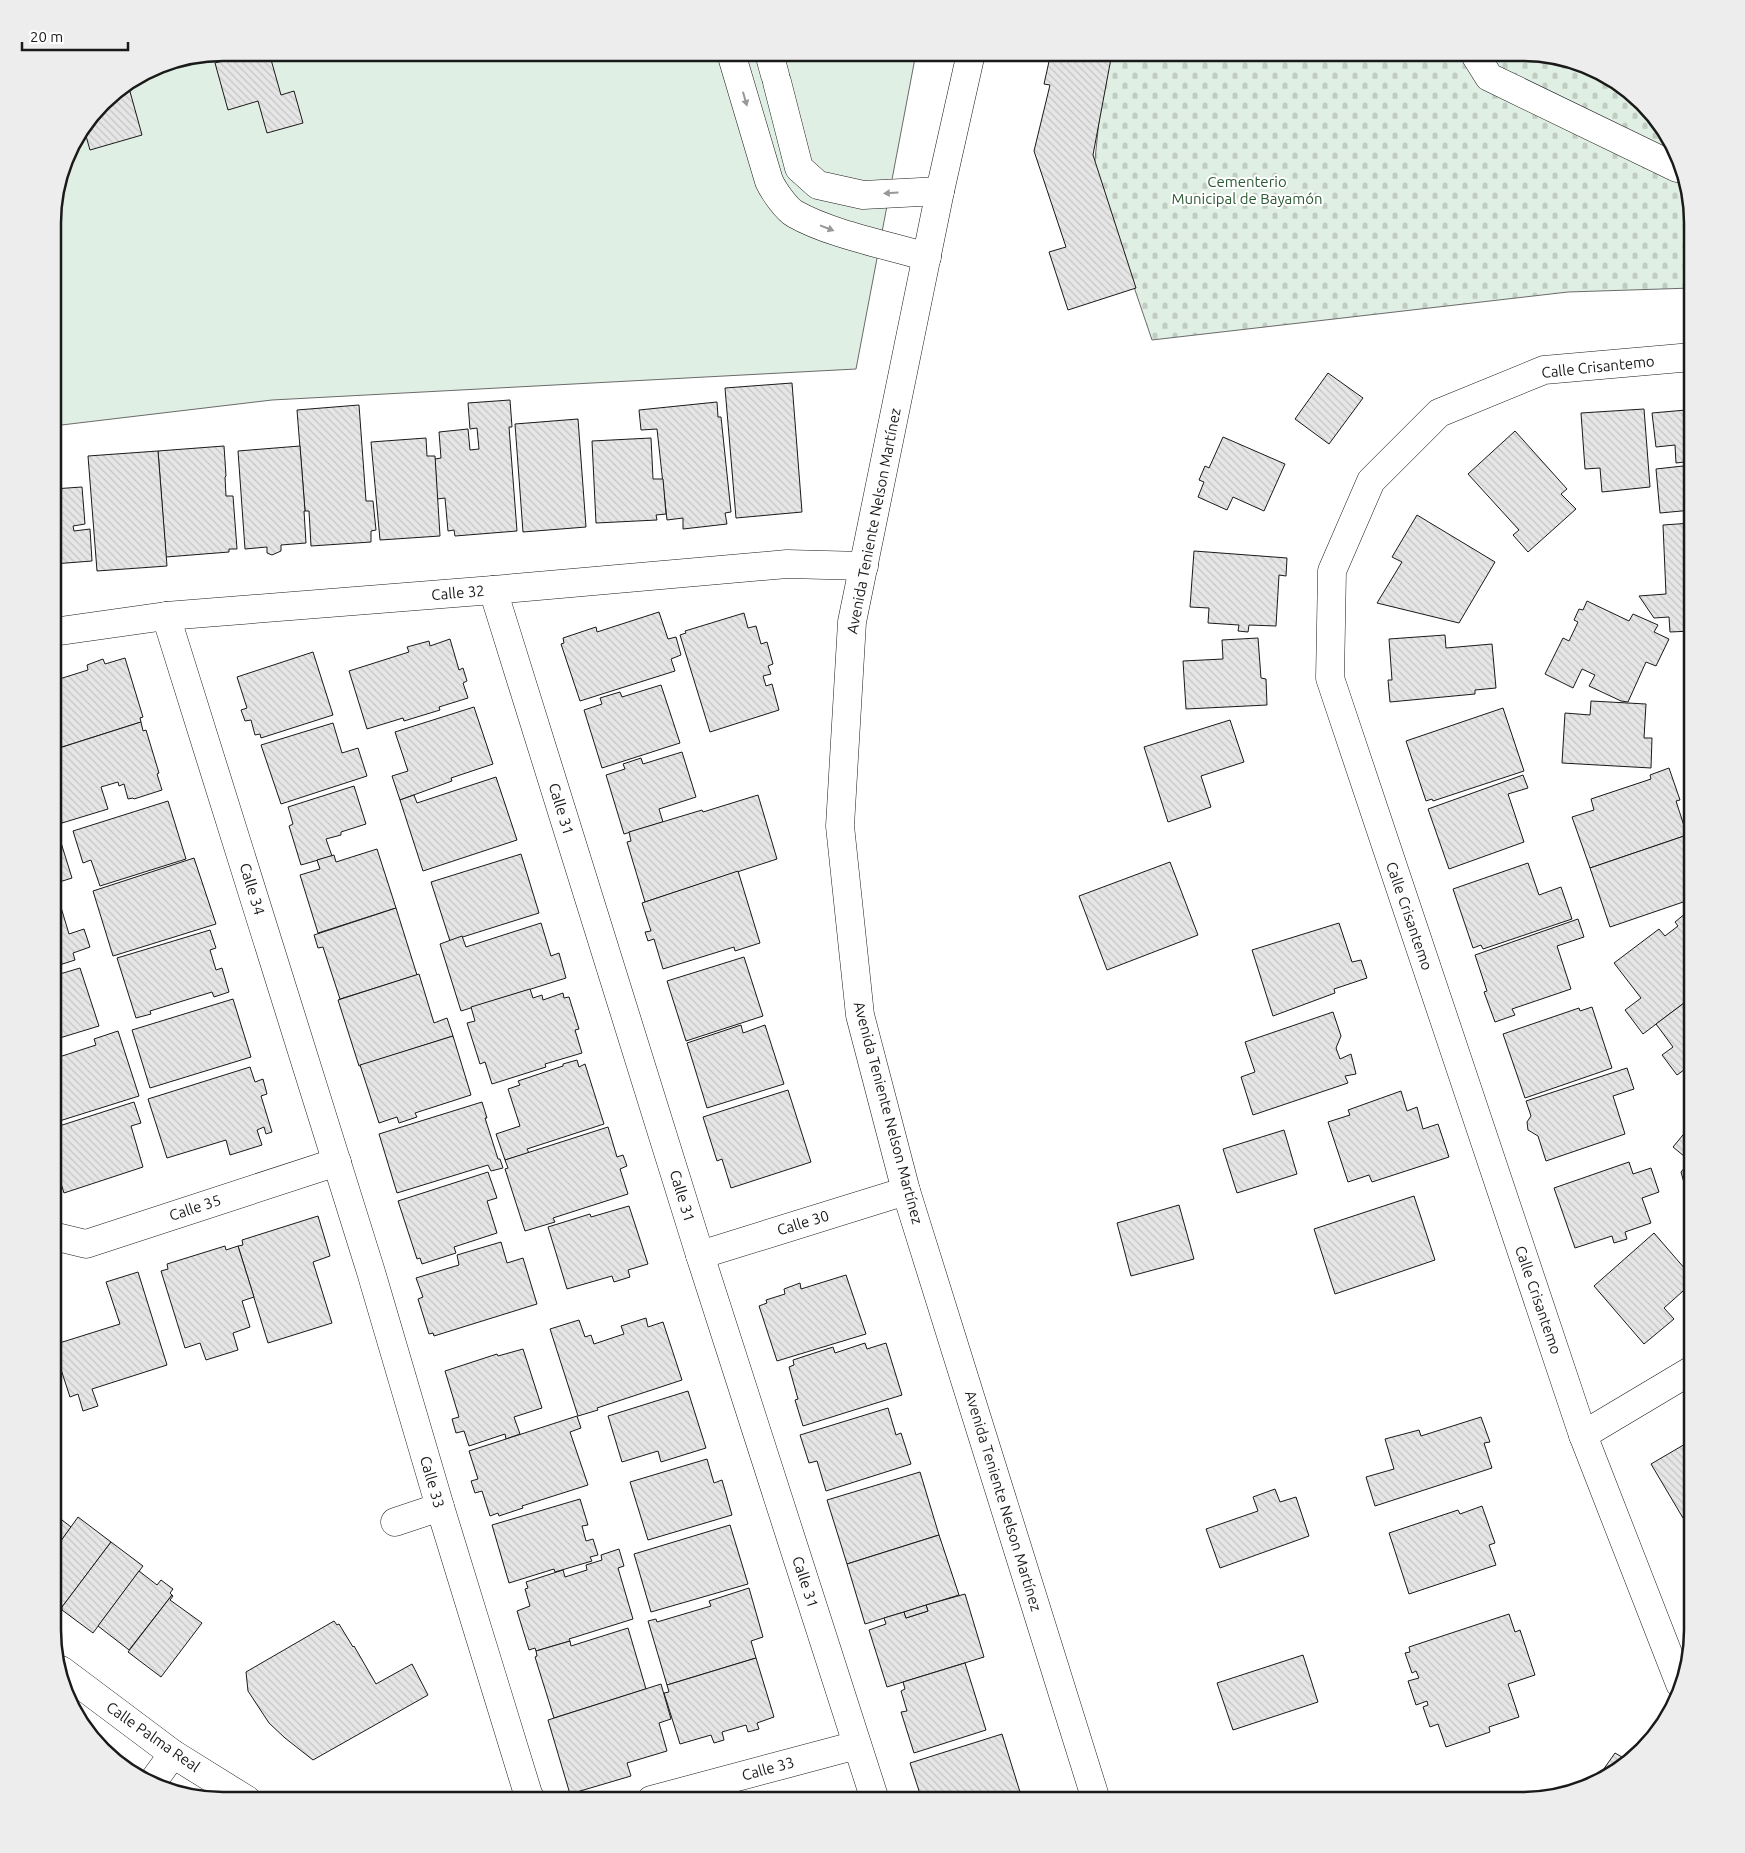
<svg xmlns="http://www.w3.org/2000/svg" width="1745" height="1853" viewBox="0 0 1745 1853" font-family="Ubuntu,sans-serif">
  <defs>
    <pattern id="cemetery-stones" width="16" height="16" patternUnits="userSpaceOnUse" patternTransform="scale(1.25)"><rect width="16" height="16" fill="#e0efe3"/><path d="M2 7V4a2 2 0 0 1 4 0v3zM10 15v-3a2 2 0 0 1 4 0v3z" fill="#c0ccc2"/></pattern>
    <pattern id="building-back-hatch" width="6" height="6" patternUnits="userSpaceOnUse" patternTransform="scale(1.25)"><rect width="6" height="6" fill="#e6e6e6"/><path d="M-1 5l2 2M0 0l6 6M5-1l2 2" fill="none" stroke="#c5c5c5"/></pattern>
  </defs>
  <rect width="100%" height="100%" fill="#fff"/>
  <!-- cemetery -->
  <polygon fill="url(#cemetery-stones)" stroke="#6a6a6a" points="1106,53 1532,53 1597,70 1650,111 1683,168 1692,223 1692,288 1568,292 1152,340 1094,169"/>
  <!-- green -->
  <polygon fill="#e0efe3" stroke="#6a6a6a" points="224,53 916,53 856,369 272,400 53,426 53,212 70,148 111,95 158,65"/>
  <!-- building -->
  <g fill="url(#building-back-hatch)" stroke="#1a1a1a">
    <polygon points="251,53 281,53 270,56 281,95 294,91 303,123 267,133 258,101 228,110 215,63"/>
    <polygon points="1033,53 1112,53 1093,155 1136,288 1068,310 1049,252 1066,247 1034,151 1050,85 1044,84 1050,57"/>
    <polygon points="129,88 142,135 90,150 84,129 111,95"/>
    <polygon points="1328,373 1363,398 1329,444 1295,419"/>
    <polygon points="792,383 802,512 736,518 725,388"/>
    <polygon points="1692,396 1692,510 1660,513 1656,469 1692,465 1692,461 1676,463 1675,445 1656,447 1652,413 1686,410 1685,397"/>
    <polygon points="510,400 512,427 509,427 517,531 455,536 454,530 448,531 445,498 437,499 435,459 441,458 439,432 468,429 470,450 479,449 477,428 470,429 468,403"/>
    <polygon points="717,402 718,417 721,417 731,512 725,513 727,524 683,529 683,518 667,520 657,429 641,430 639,410"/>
    <polygon points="359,405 366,501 373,501 376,530 371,531 371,542 311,546 309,511 305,511 297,410"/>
    <polygon points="1644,409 1650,487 1602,492 1600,468 1585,469 1581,413"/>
    <polygon points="578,419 586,527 523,532 515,424"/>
    <polygon points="1515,431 1567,489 1561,494 1576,509 1528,552 1513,535 1519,530 1468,474"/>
    <polygon points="1223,437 1285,464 1264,511 1233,497 1227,510 1198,497 1204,482 1199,480 1205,466 1209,468"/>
    <polygon points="426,438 427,456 435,456 440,536 380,540 371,442"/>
    <polygon points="651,438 653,479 663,479 666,514 656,515 657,520 596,523 592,441"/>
    <polygon points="224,446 226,476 225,477 226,496 233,496 237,549 229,549 229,552 166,557 158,451"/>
    <polygon points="300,446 305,511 304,511 306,543 281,545 281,551 272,555 267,553 267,547 245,549 238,451"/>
    <polygon points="158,451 167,566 97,571 88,456"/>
    <polygon points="82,487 85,524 73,526 74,531 90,529 92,561 53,564 53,489"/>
    <polygon points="1417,515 1495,562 1459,623 1377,603 1402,562 1392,557"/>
    <polygon points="1692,523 1692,631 1670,632 1669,617 1654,618 1639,596 1666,594 1663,525"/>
    <polygon points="1194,551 1287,558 1286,576 1279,575 1276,626 1249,625 1248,632 1238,631 1239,625 1208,623 1209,608 1190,607"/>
    <polygon points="1587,601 1629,621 1633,614 1658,625 1654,632 1669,639 1656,666 1646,662 1628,702 1621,701 1589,686 1595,675 1582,669 1573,688 1545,674 1563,638 1569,641 1578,622 1574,620 1579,609 1583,610"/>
    <polygon points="659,612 668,639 676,637 681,655 671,659 675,671 580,701 561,644 564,643 563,638 596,627 597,632"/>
    <polygon points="744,613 748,628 756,626 761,644 767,642 773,664 768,666 771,674 763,676 766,686 772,684 779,710 710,732 680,635 686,633 685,631"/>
    <polygon points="1445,635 1446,648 1492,644 1496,688 1475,690 1475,694 1390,702 1388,680 1392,680 1389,639"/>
    <polygon points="1258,638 1261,678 1266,679 1267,705 1186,709 1183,661 1223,659 1222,640"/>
    <polygon points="450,639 459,670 463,668 467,681 463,683 468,698 439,707 440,710 404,721 403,718 367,729 349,671 409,652 407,647 429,641 430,646"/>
    <polygon points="313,652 333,715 261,738 260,734 255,735 251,720 245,721 241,710 247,708 237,677"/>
    <polygon points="125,658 143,717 140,718 141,722 59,748 53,729 53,681 88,670 87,665 103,659 105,664"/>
    <polygon points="661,685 680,743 602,768 584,710 602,704 600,698 620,692 622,697"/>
    <polygon points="1591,701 1646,704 1644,738 1652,738 1651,768 1562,763 1565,713 1590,715"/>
    <polygon points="474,707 493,764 451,778 452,781 400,800 392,776 408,771 395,732"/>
    <polygon points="1503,708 1524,771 1433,801 1432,799 1426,801 1406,741"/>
    <polygon points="1230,720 1244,762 1201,776 1211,807 1168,822 1144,747"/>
    <polygon points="141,722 143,731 146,730 159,773 157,774 162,790 134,799 133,798 128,799 124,784 119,786 118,782 101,787 108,809 62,823 53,793 53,750"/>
    <polygon points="333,723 342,753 358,748 367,776 281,804 261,745"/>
    <polygon points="682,752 696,797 659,809 663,822 624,834 606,775 625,769 623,764 641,758 643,764"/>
    <polygon points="1669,768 1680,800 1676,801 1687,835 1590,868 1572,817 1594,810 1591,799 1651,779 1650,775"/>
    <polygon points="1523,775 1528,788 1508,794 1524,842 1449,869 1428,809"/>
    <polygon points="496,777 517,840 423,871 400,800 414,795 417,803"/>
    <polygon points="354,786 366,824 341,832 341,835 326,839 332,856 301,865 289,826 293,824 288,807"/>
    <polygon points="758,795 777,859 645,902 627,842 631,841 629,832 702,810 703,812"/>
    <polygon points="168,801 186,859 100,886 91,860 83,863 73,831"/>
    <polygon points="53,817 72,878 53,884"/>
    <polygon points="1687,835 1692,851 1692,899 1610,927 1590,868"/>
    <polygon points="377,849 396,908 318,933 300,875 320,869 317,860 334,855 336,862"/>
    <polygon points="521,854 539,913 450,941 431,882"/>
    <polygon points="194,858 216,924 113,956 93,891"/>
    <polygon points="1170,862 1198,935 1107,970 1079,896"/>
    <polygon points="1528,863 1539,895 1561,887 1572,919 1483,949 1481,945 1473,948 1453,889"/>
    <polygon points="738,871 760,943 735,951 734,947 663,969 654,939 648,941 645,932 651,931 642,903"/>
    <polygon points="57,894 69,934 84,929 90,947 73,953 75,960 53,967 53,895"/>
    <polygon points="396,908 417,975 340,999 323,947 318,948 314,935"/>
    <polygon points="1692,908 1692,997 1643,1034 1625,1010 1641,998 1614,963 1659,929 1665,936 1678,926 1675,922"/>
    <polygon points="1578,919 1584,937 1557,946 1571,989 1512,1009 1515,1015 1495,1022 1484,992 1487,991 1475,955"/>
    <polygon points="541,923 551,956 559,953 566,978 461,1011 440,944 462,936 466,947"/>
    <polygon points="1339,923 1352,962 1361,960 1367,978 1334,989 1335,993 1273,1016 1252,950"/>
    <polygon points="210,930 216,948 210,950 216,970 222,968 229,992 214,997 212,992 150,1011 151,1014 136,1018 117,958"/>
    <polygon points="744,957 763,1016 686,1041 667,981"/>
    <polygon points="80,968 99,1026 53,1040 53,976"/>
    <polygon points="419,974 434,1023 447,1018 453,1036 359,1066 338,1000"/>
    <polygon points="530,989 533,998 542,995 543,1000 563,993 564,998 569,997 579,1029 575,1030 582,1053 545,1064 546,1067 492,1084 485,1062 480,1064 467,1023 475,1021 471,1007"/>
    <polygon points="1692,997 1692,1073 1688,1067 1677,1075 1662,1055 1673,1047 1656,1024"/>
    <polygon points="233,999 251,1057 150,1088 132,1030"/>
    <polygon points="1592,1007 1612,1068 1525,1098 1503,1034 1579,1008 1580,1011"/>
    <polygon points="1333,1012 1341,1036 1336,1048 1340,1059 1351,1054 1356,1074 1345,1076 1348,1083 1253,1115 1241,1077 1255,1072 1245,1042"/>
    <polygon points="741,1025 743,1033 765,1025 784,1084 707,1108 687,1043"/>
    <polygon points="118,1031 139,1096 53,1123 53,1059 96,1045 94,1039"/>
    <polygon points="453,1036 471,1095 415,1113 417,1117 399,1123 397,1117 379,1123 360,1065"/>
    <polygon points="577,1060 579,1067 585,1064 604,1124 527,1149 529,1153 505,1160 496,1134 520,1126 508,1089 520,1085 518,1081 563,1066 563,1064"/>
    <polygon points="250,1067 255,1082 263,1079 267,1094 261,1096 272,1132 266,1134 264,1127 257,1130 262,1145 230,1155 226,1140 167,1158 148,1099"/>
    <polygon points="1627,1068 1634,1089 1613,1096 1625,1134 1546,1161 1538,1136 1528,1130 1527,1122 1531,1116 1526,1101"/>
    <polygon points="788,1090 811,1162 731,1188 722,1159 717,1161 703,1117"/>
    <polygon points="1401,1091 1407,1111 1417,1107 1423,1129 1438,1124 1449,1157 1372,1182 1369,1175 1348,1182 1328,1122 1350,1115 1348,1110"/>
    <polygon points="134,1102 141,1123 131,1126 143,1167 64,1193 53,1158 53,1128"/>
    <polygon points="482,1102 487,1118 485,1118 498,1159 500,1159 503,1168 491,1171 488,1165 397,1193 379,1134"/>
    <polygon points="1692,1124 1692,1192 1685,1186 1681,1172 1690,1161 1673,1147"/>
    <polygon points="608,1127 617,1157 623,1155 627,1166 620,1169 628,1194 553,1218 555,1222 525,1231 505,1169 508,1168 505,1160"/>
    <polygon points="1284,1130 1297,1174 1237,1193 1223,1149"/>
    <polygon points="1629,1162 1633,1174 1651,1168 1659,1192 1642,1198 1651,1223 1625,1232 1627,1239 1614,1243 1612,1236 1575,1248 1554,1188"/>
    <polygon points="488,1172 497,1198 487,1201 497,1233 454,1247 456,1253 422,1264 420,1258 417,1259 398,1201"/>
    <polygon points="1414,1196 1435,1260 1335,1294 1314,1229"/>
    <polygon points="1179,1205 1194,1259 1131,1276 1117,1223"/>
    <polygon points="629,1206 648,1264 628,1270 630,1277 614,1282 612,1276 567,1289 548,1227 590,1214 591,1217"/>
    <polygon points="318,1216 330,1256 313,1262 332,1323 268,1343 238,1246 243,1245 242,1240"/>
    <polygon points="1654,1233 1692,1277 1692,1283 1664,1308 1674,1319 1644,1344 1594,1286"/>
    <polygon points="501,1242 507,1263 523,1258 537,1304 434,1336 433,1333 429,1334 418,1299 423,1297 416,1278 459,1265 457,1255"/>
    <polygon points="225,1246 226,1250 238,1246 254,1297 242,1301 250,1327 233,1333 238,1350 206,1360 200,1343 185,1348 161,1271 168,1269 167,1264"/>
    <polygon points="138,1272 167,1365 92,1389 98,1406 83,1411 78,1394 70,1397 53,1345 120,1324 106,1282"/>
    <polygon points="846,1275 866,1334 777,1361 759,1306 767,1303 766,1300 785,1294 784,1289 800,1283 801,1289"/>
    <polygon points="646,1318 648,1327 663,1322 682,1380 597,1408 598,1410 578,1416 550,1329 579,1320 585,1337 591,1335 594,1344 624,1334 621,1326"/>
    <polygon points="865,1343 867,1349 886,1343 902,1395 803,1426 795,1400 798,1399 789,1367 794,1365 793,1360 833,1347 835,1353"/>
    <polygon points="523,1349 542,1408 514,1417 520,1434 506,1439 505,1434 469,1446 464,1431 456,1433 452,1419 459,1417 445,1371 497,1354 498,1356"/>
    <polygon points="688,1391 706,1448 661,1462 658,1451 622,1462 608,1416"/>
    <polygon points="888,1408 896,1435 901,1433 911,1464 826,1491 817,1461 809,1463 800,1435"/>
    <polygon points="577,1416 581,1428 570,1432 588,1485 522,1506 523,1508 499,1516 498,1513 490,1516 482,1491 475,1493 471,1481 478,1479 469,1451"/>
    <polygon points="1481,1417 1490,1442 1484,1443 1492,1468 1375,1506 1366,1477 1394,1469 1385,1439 1419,1430 1421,1436"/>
    <polygon points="1692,1440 1692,1513 1683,1518 1651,1464"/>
    <polygon points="707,1459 714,1483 722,1480 732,1515 648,1540 630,1482"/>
    <polygon points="920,1472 939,1535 847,1564 827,1500"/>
    <polygon points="1275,1489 1280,1502 1296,1497 1309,1536 1220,1568 1206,1529 1258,1511 1253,1497"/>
    <polygon points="580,1499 588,1525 582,1526 586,1541 593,1539 598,1555 590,1557 592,1561 555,1572 554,1569 509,1583 492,1525"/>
    <polygon points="1482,1506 1495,1543 1489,1545 1496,1565 1409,1594 1389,1533 1458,1510 1460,1514"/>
    <polygon points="53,1513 71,1527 53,1552"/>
    <polygon points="78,1517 111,1542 62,1607 53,1600 53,1552"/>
    <polygon points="730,1525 748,1584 651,1612 634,1554"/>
    <polygon points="939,1535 959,1595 865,1624 847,1564"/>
    <polygon points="111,1542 143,1566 93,1633 62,1610 62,1607"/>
    <polygon points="1692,1545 1692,1563 1684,1554"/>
    <polygon points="619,1549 624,1566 618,1568 633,1619 569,1639 570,1641 536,1651 535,1648 529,1650 517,1611 530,1606 525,1589 528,1588 526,1582 563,1570 565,1577 587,1570 586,1565 602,1560 601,1555"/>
    <polygon points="139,1571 157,1585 161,1580 173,1589 170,1593 172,1595 129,1650 98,1626"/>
    <polygon points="749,1588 763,1637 751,1641 756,1658 667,1685 648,1621 656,1619 657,1622 711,1606 709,1601"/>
    <polygon points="965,1594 984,1657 887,1687 869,1630 886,1624 884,1618 904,1612 906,1618 928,1611 926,1605"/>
    <polygon points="172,1595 173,1596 170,1600 202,1623 161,1677 128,1652"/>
    <polygon points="926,1605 928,1611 906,1618 904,1612"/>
    <polygon points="1509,1614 1515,1632 1520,1630 1535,1675 1508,1684 1519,1717 1489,1727 1490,1732 1446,1747 1438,1724 1430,1727 1423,1707 1428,1705 1427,1701 1416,1705 1408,1681 1419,1678 1416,1671 1412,1673 1405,1653 1410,1652 1409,1647"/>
    <polygon points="334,1621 337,1625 339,1624 353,1647 354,1646 376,1684 412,1664 428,1695 313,1760 285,1738 269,1723 248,1691 246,1672"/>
    <polygon points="628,1628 646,1689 554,1718 535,1657 537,1656 536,1651 570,1641 571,1646"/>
    <polygon points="1303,1655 1318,1702 1233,1730 1217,1683"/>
    <polygon points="756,1658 774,1717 757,1723 759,1729 748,1732 746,1725 722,1732 724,1740 714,1743 711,1735 680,1744 664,1693 669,1692 667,1685"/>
    <polygon points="965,1663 986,1730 914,1753 901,1712 907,1711 901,1691 905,1689 903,1682"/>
    <polygon points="661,1684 671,1719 659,1723 667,1751 627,1763 631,1776 570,1794 548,1720"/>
    <polygon points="1002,1734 1020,1792 993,1800 922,1800 910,1763"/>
    <polygon points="1615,1753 1629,1761 1596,1780"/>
  </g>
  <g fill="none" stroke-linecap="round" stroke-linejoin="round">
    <defs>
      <g id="minor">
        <path d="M731 53 769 181C773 190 786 209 795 214 830 234 887 245 927 257"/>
        <polyline points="769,53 775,75"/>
        <polyline points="971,53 940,191 852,622 840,826 860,1015 906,1191 1096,1800"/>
        <polyline points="1474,53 1489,77 1677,168 1683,169"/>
        <polyline points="777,82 799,168 818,185 863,195 940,191"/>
        <polyline points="493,590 700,1255 875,1800"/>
        <polyline points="166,616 371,1272 440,1507 529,1797 532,1800"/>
        <polyline points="53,632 166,616 493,590 787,564 864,566"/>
        <polyline points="53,1236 86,1244 337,1162"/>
        <polyline points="700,1255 906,1191"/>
        <polyline points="1583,1435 1692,1370"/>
        <polyline points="395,1522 440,1507"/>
        <polyline points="61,1670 173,1754 247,1800"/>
        <polyline points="1680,1684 1583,1435 1330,678 1332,571 1371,481 1439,413 1544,370 1692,357"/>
        <polyline points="151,1784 173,1754"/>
        <polyline points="651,1800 857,1745"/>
      </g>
    </defs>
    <!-- minor casing -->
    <use href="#minor" stroke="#1a1a1a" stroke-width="29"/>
    <!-- minor -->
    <use href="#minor" stroke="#fff" stroke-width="28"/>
  </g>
  <!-- one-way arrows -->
  <defs><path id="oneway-solid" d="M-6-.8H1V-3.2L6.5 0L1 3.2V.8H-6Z" transform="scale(1.25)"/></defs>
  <g fill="#989898">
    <use href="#oneway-solid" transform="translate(745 99) rotate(74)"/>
    <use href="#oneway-solid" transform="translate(891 193) rotate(177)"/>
    <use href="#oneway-solid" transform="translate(827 228) rotate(21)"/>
  </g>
  <g text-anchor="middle" stroke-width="4" stroke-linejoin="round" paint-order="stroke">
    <!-- park labels -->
    <g font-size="15" fill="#2b5a34" stroke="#fff">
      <text x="1247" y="187">Cementerio<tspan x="1247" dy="17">Municipal de Bayamón</tspan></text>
    </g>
    <!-- street labels -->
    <g font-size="15" fill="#1a1a1a" stroke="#fff">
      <text transform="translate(1598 367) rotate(-6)" y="5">Calle Crisantemo</text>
      <text transform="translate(874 521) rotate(-79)" y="5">Avenida Teniente Nelson Martínez</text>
      <text transform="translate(458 593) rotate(-5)" y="5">Calle 32</text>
      <text transform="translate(561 809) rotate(73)" y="5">Calle 31</text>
      <text transform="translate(252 889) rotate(73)" y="5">Calle 34</text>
      <text transform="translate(1409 916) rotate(71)" y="5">Calle Crisantemo</text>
      <text transform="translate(888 1113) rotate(75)" y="5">Avenida Teniente Nelson Martínez</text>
      <text transform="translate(682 1196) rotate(73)" y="5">Calle 31</text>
      <text transform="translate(195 1208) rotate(-18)" y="5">Calle 35</text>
      <text transform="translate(803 1223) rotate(-17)" y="5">Calle 30</text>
      <text transform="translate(1538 1300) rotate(71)" y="5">Calle Crisantemo</text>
      <text transform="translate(432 1482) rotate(74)" y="5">Calle 33</text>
      <text transform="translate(1003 1501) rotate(73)" y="5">Avenida Teniente Nelson Martínez</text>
      <text transform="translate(805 1582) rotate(72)" y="5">Calle 31</text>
      <text transform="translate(153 1737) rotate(35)" y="5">Calle Palma Real</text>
      <text transform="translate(768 1769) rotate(-15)" y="5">Calle 33</text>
    </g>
  </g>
  <!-- crop -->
  <path d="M0 0H1745V1853H0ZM223 61H1522A162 162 0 0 1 1684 223V1630A162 162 0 0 1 1522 1792H223A162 162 0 0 1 61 1630V223A162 162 0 0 1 223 61Z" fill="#ededed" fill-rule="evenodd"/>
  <path fill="none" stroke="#1a1a1a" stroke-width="2.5" d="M223 61H1522A162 162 0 0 1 1684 223V1630A162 162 0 0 1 1522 1792H223A162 162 0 0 1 61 1630V223A162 162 0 0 1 223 61Z"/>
  <!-- scale -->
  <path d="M22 42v8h106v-8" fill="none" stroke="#1a1a1a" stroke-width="2.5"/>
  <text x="30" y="42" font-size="15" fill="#1a1a1a" stroke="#ffffff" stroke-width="4" paint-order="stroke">20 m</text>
</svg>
